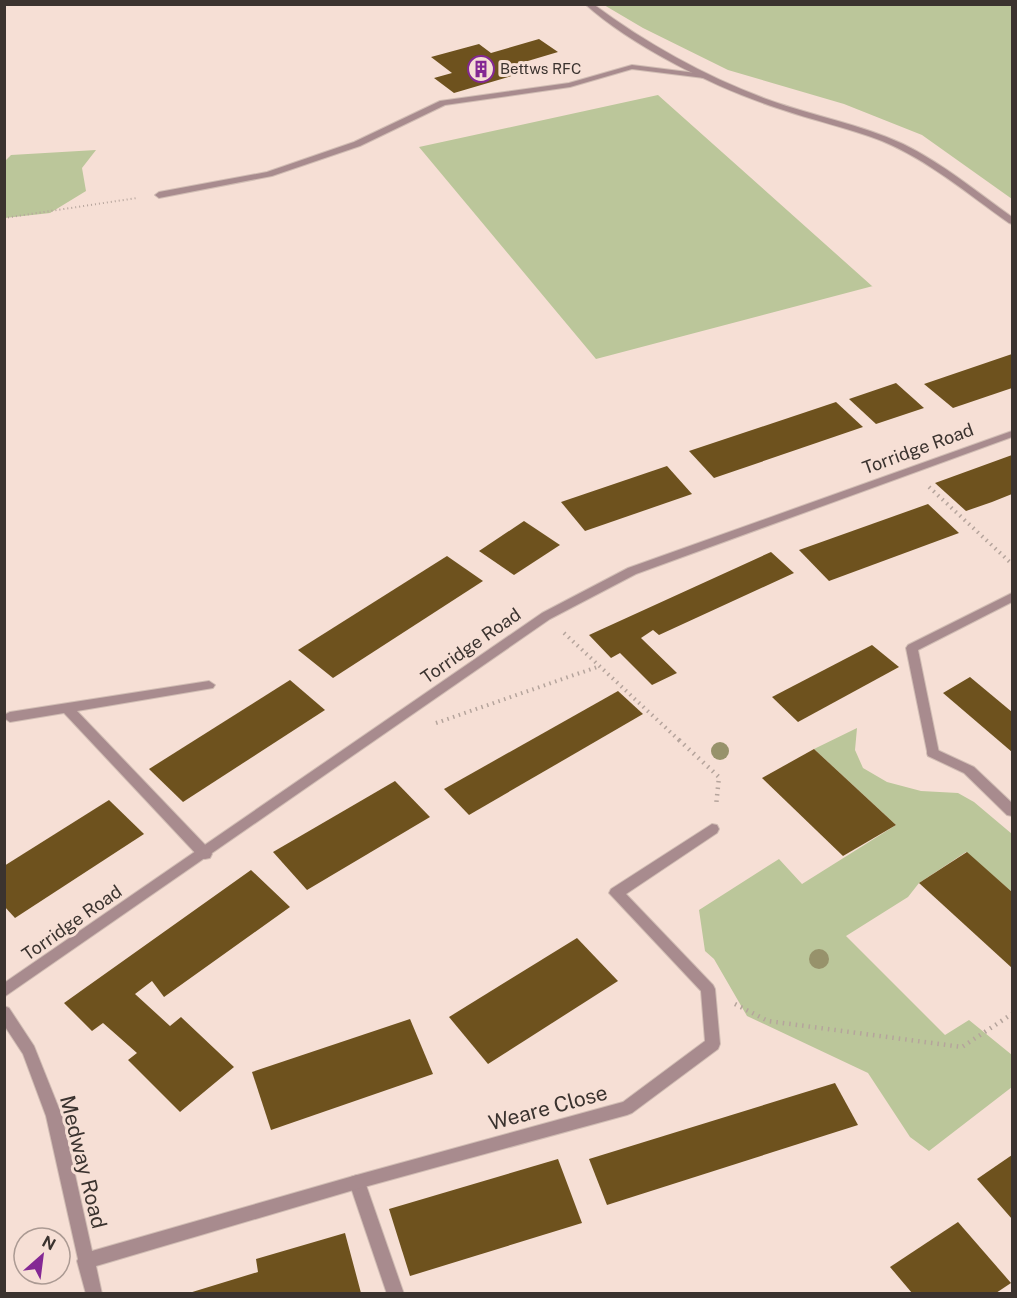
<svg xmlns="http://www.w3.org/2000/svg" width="1017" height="1298" viewBox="0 0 1017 1298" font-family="'Public Sans',sans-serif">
  <rect width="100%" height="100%" fill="#f6dfd5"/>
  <!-- green -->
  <g fill="#bbc69a">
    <polygon points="604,5 1012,5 1012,199 922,135 844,104 728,70 643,28"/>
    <polygon points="658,95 872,286 873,286 596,359 419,147"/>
    <polygon points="96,150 82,168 86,191 50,213 5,218 5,161 11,155"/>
    <polygon points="857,728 855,750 863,768 887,782 921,791 958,793 974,802 1012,834 1012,892 966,852 919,883 908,897 846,936 945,1035 969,1020 1012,1055 1012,1087 929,1151 910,1137 868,1073 747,1016 714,959 705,951 699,910 779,859 802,884 896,825 814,749"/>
  </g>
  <!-- building -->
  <g fill="#6e521e">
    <polygon points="539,39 558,52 511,66 522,73 454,93 434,78 452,73 431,57 479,44 491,53"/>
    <polygon points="1012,354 1012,388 953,408 924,384"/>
    <polygon points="896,383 924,408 876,424 849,399"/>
    <polygon points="836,402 863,427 714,478 689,451"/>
    <polygon points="1012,455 1012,494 992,502 966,511 935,483"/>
    <polygon points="667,466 692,494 585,531 561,502"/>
    <polygon points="928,504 959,533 829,581 799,550"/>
    <polygon points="524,521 560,545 514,575 479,551"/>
    <polygon points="771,552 794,573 659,635 653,630 641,638 677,673 652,685 620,653 611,658 589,635"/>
    <polygon points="447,556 483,581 333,678 298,650"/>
    <polygon points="872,645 899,667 798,722 772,697"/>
    <polygon points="970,677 1012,712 1012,752 943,693"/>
    <polygon points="290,680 325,710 183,802 149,769"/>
    <polygon points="618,691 643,714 469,815 444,789"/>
    <polygon points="814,749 896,825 843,856 762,778"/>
    <polygon points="395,781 430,817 307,890 273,852"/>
    <polygon points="109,800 144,834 15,918 4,906 4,866"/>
    <polygon points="967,852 1012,892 1012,968 919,883"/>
    <polygon points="251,870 290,907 164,997 152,981 135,994 170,1026 181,1017 234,1067 180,1112 128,1060 137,1053 103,1023 92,1031 64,1003"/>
    <polygon points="577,938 618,981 488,1064 449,1017"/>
    <polygon points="410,1019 433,1074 271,1130 252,1072"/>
    <polygon points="835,1083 858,1125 607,1205 589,1159"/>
    <polygon points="1012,1155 1012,1219 977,1179"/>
    <polygon points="558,1159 582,1223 410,1276 389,1209"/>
    <polygon points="958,1222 1011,1283 996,1293 912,1293 890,1267"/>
    <polygon points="345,1233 361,1293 189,1293 258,1272 256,1259"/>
  </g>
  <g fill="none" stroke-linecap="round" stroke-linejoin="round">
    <defs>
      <g id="service">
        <polygon points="632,65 704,74 708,76 704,78 632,69 570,87 445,105 360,146 272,176 159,198 155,195 159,192 267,172 354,142 440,101 569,83"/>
        <polygon points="1012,593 1012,602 918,650 939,753 938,756 928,756 906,648 908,645"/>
        <polygon points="209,681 215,685 213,688 77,711 210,850 212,854 210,858 205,859 200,858 64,713 10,722 4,718 6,714 10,712"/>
        <polygon points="357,1175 363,1177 365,1182 404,1294 387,1294 349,1182 351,1177"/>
      </g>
      <g id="minor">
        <path d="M585 4H593C647 44 706 77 769 100 813 116 860 124 903 144 942 163 977 192 1012 217V224L1009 223C968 194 928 160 882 141 848 128 812 120 777 108 716 88 633 47 585 4Z"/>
        <polygon points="1012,431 1012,437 636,574 550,619 4,997 4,983 542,613 628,568"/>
        <polygon points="933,748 974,767 1012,803 1012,816 1007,815 964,773 928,756 927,753 928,750"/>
        <polygon points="712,824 717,825 719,829 717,833 626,894 713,985 715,989 720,1044 718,1049 632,1113 627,1115 357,1189 96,1266 102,1294 86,1294 77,1261 78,1259 46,1116 23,1054 4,1025 4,1006 9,1008 34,1046 62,1116 92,1251 357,1175 623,1102 705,1041 701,991 609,893 611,889"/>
      </g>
    </defs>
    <!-- service casing -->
    <use href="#service" stroke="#d1bdb4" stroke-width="2"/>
    <!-- minor casing -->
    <use href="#minor" stroke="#d1bdb4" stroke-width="2"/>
    <!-- path-far2 -->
    <polyline stroke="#b5a49c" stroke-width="2" stroke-dasharray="1 3" stroke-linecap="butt" points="4,218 137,198"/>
    <!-- path-far1 -->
    <g stroke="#b5a49c" stroke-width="4" stroke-dasharray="1.5 4.5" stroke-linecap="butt">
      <polyline points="929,487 1012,564"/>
      <polyline points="564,633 681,742"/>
      <polyline points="436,723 600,666"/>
    </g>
    <!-- path -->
    <g stroke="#b5a49c" stroke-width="4.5" stroke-dasharray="1.5 5" stroke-linecap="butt">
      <polyline points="679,740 719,777 716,806"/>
      <polyline points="735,1004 768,1021 962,1047 1012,1014"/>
    </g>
    <!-- service -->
    <use href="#service" fill="#a88b8e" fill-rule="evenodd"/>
    <!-- minor -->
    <use href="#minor" fill="#a88b8e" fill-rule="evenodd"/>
  </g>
  <!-- trees -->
  <g fill="#97926b">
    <circle cx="720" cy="751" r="9"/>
    <circle cx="819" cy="959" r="10"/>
  </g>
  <!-- icons -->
  <defs>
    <symbol id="building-ring" viewBox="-11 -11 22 22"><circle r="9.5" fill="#f6dfd5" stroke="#842894" stroke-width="1.5"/><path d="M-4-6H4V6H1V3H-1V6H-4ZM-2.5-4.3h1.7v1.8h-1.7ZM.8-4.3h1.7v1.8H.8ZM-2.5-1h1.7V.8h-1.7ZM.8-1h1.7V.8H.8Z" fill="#842894"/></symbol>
  </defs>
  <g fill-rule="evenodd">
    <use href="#building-ring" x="466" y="54" width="30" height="30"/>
  </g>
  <g text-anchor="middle" stroke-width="6" stroke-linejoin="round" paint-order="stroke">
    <!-- far-poi labels -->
    <g font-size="15" fill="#3b332f" stroke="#f6dfd5" text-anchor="start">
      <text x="500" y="74">Bettws RFC</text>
    </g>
    <!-- street labels -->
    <g font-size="18" fill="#3b332f" stroke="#f6dfd5">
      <text transform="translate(918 449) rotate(-20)" y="6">Torridge Road</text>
      <text transform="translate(471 646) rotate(-35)" y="6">Torridge Road</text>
      <text transform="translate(72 923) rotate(-35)" y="6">Torridge Road</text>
    </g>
    <!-- near-street labels -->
    <g font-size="21" fill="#3b332f" stroke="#f6dfd5">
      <text transform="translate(548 1108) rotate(-15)" y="7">Weare Close</text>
      <text transform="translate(83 1162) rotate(76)" y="7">Medway Road</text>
    </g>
  </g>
  <!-- border -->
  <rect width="1017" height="1298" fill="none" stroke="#3b332f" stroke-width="12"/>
  <!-- north arrow -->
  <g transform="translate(42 1256) rotate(28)"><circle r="28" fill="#f6dfd5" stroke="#ab9a93" stroke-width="1.5"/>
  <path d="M0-4.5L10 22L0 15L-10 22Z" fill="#842894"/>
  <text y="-9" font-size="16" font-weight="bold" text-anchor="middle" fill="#3b332f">N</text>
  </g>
</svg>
